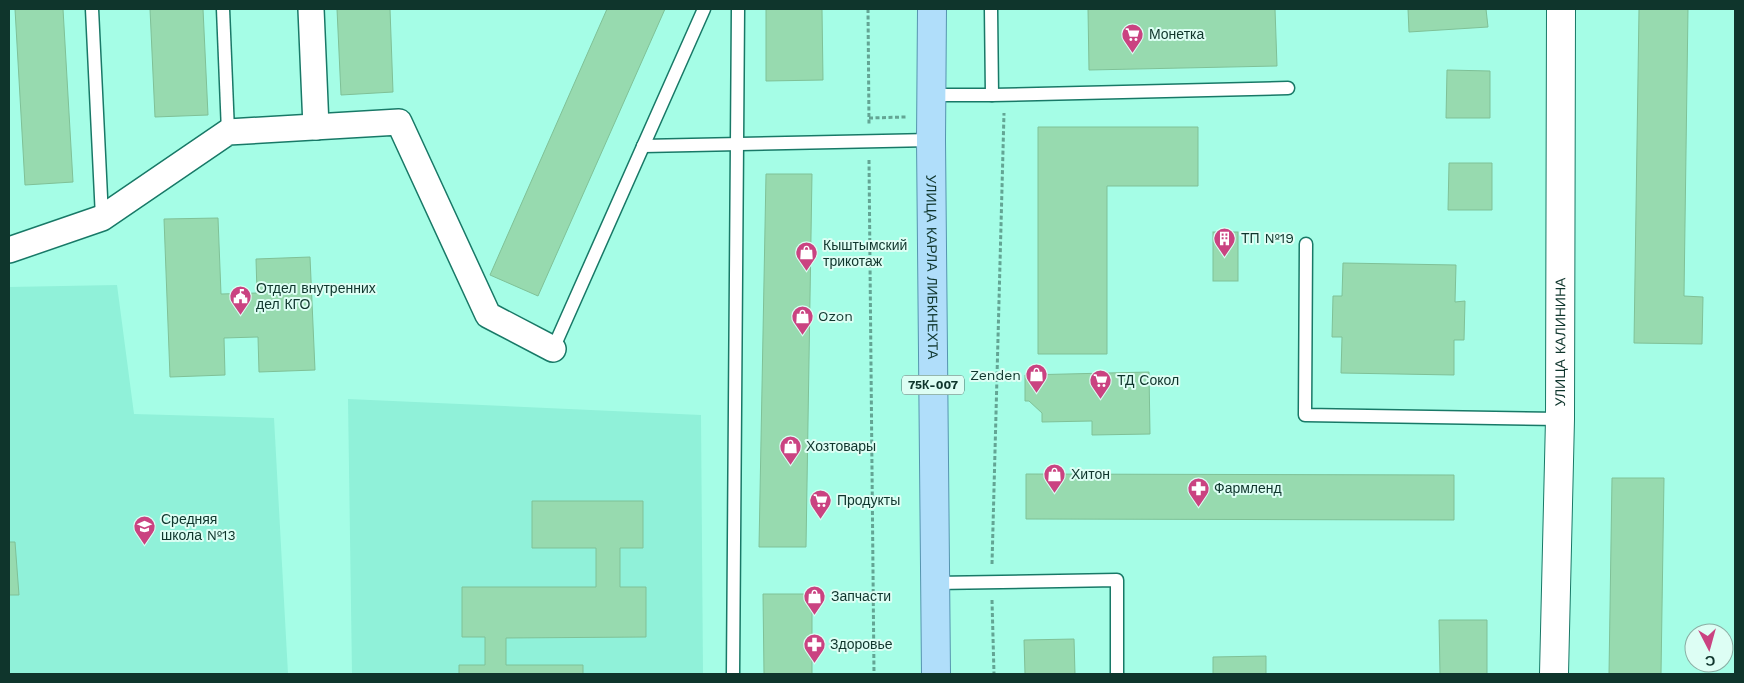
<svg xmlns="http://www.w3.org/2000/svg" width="1744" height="683" viewBox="0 0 1744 683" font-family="'Work Sans',sans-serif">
  <rect width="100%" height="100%" fill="#a5fde6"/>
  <!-- built -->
  <g fill="#90f1d9">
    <polygon points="117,285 134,414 274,418 288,674 9,674 9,287"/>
    <polygon points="348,399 701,415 703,674 352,674"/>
  </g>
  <!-- building -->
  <g fill="#97daaf" stroke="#7fc197">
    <polygon points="15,9 63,9 73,182 25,185"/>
    <polygon points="150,9 203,9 208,115 155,117"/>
    <polygon points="337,9 390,9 393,92 341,95"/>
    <polygon points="607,9 665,9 538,296 490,275"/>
    <polygon points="766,9 822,9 823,80 766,81"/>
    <polygon points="1088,9 1275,9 1277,66 1089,70"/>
    <polygon points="1408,9 1486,9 1488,27 1409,32"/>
    <polygon points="1639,9 1688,9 1684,296 1703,297 1702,344 1634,343"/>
    <polygon points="1447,70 1490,71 1490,118 1446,118"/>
    <polygon points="1038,127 1198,127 1198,186 1107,186 1107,354 1038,354"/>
    <polygon points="1449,163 1492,163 1492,210 1448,210"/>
    <polygon points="766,174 812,174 806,547 759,547"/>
    <polygon points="218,218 221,294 257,293 256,259 310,257 315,370 259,372 258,337 224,338 225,375 170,377 164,219"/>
    <rect x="1213" y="232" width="25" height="49"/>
    <polygon points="1343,263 1456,265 1455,302 1465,301 1464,340 1454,340 1454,375 1341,373 1342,337 1332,337 1333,296 1342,296"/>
    <polygon points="1149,372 1150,434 1092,435 1092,421 1042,422 1042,413 1029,401 1025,401 1025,375"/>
    <polygon points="1026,474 1454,475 1454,520 1026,519"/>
    <polygon points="1612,478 1664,478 1661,674 1609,674"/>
    <polygon points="532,501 643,501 643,548 620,548 620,587 646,587 646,637 506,638 506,665 583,665 583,674 459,674 459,665 485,665 485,637 462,637 462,587 596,587 596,548 532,548"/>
    <polygon points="9,542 15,542 19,595 9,595"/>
    <polygon points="763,594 812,594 812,674 764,674"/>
    <polygon points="1439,620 1487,620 1487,674 1440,674"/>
    <polygon points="1074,639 1075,674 1025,674 1024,640"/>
    <polygon points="1266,656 1266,674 1213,674 1213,657"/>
  </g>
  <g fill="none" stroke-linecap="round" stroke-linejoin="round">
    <defs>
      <g id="lane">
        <polyline points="92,9 102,218"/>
        <polyline points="223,9 228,132"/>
        <polyline points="931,95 992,95 991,9"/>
        <polyline points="992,95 1288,88"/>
        <polyline points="643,146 931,140"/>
        <polyline points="1306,244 1305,415 1560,419"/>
        <polyline points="553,349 704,9"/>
        <polyline points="935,583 1117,580 1117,674"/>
        <polyline points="733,674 738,9"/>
      </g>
      <g id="street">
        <polyline points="311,9 316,127"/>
        <polyline points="9,250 102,218 228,132 399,122 488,315 553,349"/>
      </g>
      <g id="secondary">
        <path id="s1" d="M1554 674 1560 419 1561 9"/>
      </g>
      <g id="primary">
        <path id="s2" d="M932 9 931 140 936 674"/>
      </g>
    </defs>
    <!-- lane casing -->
    <use href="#lane" stroke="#187967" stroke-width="15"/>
    <!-- street casing -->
    <use href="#street" stroke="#187967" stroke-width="28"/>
    <!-- secondary casing -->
    <use href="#secondary" stroke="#187967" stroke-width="30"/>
    <!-- primary casing -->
    <use href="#primary" stroke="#5695af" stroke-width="30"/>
    <!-- path -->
    <g stroke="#63a594" stroke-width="3" stroke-dasharray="4 2.5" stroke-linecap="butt">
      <polyline points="868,9 869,124"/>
      <polyline points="869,118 906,117"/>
      <polyline points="869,160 874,674"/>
      <polyline points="992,564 1004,113"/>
      <polyline points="992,600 994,674"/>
    </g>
    <!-- lane -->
    <use href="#lane" stroke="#fff" stroke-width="12"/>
    <!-- street -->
    <use href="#street" stroke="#fff" stroke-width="25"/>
    <!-- secondary -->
    <use href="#secondary" stroke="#fff" stroke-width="28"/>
    <!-- primary -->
    <use href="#primary" stroke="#b0defa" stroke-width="28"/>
  </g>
  <!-- icons -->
  <defs>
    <symbol id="supermarket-pin" viewBox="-11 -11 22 30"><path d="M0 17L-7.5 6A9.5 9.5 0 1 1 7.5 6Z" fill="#ca4381" stroke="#ddfef4"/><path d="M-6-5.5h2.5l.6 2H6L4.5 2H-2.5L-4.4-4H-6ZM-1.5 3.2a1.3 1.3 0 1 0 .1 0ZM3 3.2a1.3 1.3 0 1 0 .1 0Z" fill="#fff"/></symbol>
    <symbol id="building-pin" viewBox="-11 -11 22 30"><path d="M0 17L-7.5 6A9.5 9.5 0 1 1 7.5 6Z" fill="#ca4381" stroke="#ddfef4"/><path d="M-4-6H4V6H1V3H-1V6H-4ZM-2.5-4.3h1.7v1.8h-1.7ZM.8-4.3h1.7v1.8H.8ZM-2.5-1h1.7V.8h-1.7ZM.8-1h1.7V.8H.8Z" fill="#fff"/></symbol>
    <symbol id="shop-pin" viewBox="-11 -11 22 30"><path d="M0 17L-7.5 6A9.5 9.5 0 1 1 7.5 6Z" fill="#ca4381" stroke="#ddfef4"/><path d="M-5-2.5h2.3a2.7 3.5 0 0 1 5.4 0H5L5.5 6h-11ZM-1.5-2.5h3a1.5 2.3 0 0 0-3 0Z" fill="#fff"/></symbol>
    <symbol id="civic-pin" viewBox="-11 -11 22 30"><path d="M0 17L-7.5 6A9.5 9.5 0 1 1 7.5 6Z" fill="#ca4381" stroke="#ddfef4"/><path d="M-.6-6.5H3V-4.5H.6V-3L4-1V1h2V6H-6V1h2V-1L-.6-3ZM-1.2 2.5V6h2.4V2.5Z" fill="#fff"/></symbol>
    <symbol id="pharmacy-pin" viewBox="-11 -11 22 30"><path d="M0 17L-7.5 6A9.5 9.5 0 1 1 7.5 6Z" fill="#ca4381" stroke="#ddfef4"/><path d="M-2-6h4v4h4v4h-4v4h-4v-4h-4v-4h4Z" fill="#fff"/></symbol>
    <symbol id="school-pin" viewBox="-11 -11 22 30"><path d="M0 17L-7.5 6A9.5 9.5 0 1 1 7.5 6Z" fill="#ca4381" stroke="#ddfef4"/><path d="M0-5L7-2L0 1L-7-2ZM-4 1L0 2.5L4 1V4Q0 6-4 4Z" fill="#fff"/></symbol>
  </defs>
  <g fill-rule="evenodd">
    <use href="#supermarket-pin" x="1120" y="22" width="25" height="34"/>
    <use href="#building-pin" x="1212" y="226" width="25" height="34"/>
    <use href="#shop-pin" x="794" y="240" width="25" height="34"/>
    <use href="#civic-pin" x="228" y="284" width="25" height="34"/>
    <use href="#shop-pin" x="790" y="304" width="25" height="34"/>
    <use href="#shop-pin" x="1024" y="362" width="25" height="34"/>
    <use href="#supermarket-pin" x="1088" y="368" width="25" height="34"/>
    <use href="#shop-pin" x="778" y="434" width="25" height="34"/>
    <use href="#shop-pin" x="1042" y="462" width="25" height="34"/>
    <use href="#pharmacy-pin" x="1186" y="476" width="25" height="34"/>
    <use href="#supermarket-pin" x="808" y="488" width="25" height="34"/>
    <use href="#school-pin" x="132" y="514" width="25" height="34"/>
    <use href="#shop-pin" x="802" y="584" width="25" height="34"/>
    <use href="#pharmacy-pin" x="802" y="632" width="25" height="34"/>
  </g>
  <g text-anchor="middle" stroke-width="4" stroke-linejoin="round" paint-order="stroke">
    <!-- shield labels -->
    <rect fill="#ddfef4" stroke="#4d7168" stroke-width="1" x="902" y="375.5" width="62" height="19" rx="4"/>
    <g font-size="12" font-weight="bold" fill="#0f352c">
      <text x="933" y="389">75К-007</text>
    </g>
    <!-- poi labels -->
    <g font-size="14" fill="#0f352c" stroke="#ddfef4" text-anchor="start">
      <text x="1149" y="39">Монетка</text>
      <text x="1241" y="243">ТП №19</text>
      <text x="823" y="250">Кыштымский<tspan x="823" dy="16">трикотаж</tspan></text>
      <text x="256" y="293">Отдел внутренних<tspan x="256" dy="16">дел КГО</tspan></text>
      <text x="818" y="321">Ozon</text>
      <text x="1021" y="380" text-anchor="end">Zenden</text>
      <text x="1117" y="385">ТД Сокол</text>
      <text x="806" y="451">Хозтовары</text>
      <text x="1071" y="479">Хитон</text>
      <text x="1214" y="493">Фармленд</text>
      <text x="837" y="505">Продукты</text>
      <text x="161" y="524">Средняя<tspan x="161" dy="16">школа №13</tspan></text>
      <text x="831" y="601">Запчасти</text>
      <text x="830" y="649">Здоровье</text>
    </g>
    <!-- street labels -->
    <g font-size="14" fill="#0f352c" stroke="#ddfef4">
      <text dy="5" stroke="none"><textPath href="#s2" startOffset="258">УЛИЦА КАРЛА ЛИБКНЕХТА</textPath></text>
      <text dy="5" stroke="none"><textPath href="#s1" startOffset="332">УЛИЦА КАЛИНИНА</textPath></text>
    </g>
  </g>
  <!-- border -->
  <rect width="1744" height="683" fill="none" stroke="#0f352c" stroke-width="20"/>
  <!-- north arrow -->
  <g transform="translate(1709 648) rotate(174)"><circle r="24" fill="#ddfef4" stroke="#8baea4"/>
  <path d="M0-4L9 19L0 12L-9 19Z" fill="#ca4381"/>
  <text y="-8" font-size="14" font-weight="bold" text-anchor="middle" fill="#0f352c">С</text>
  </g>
</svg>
